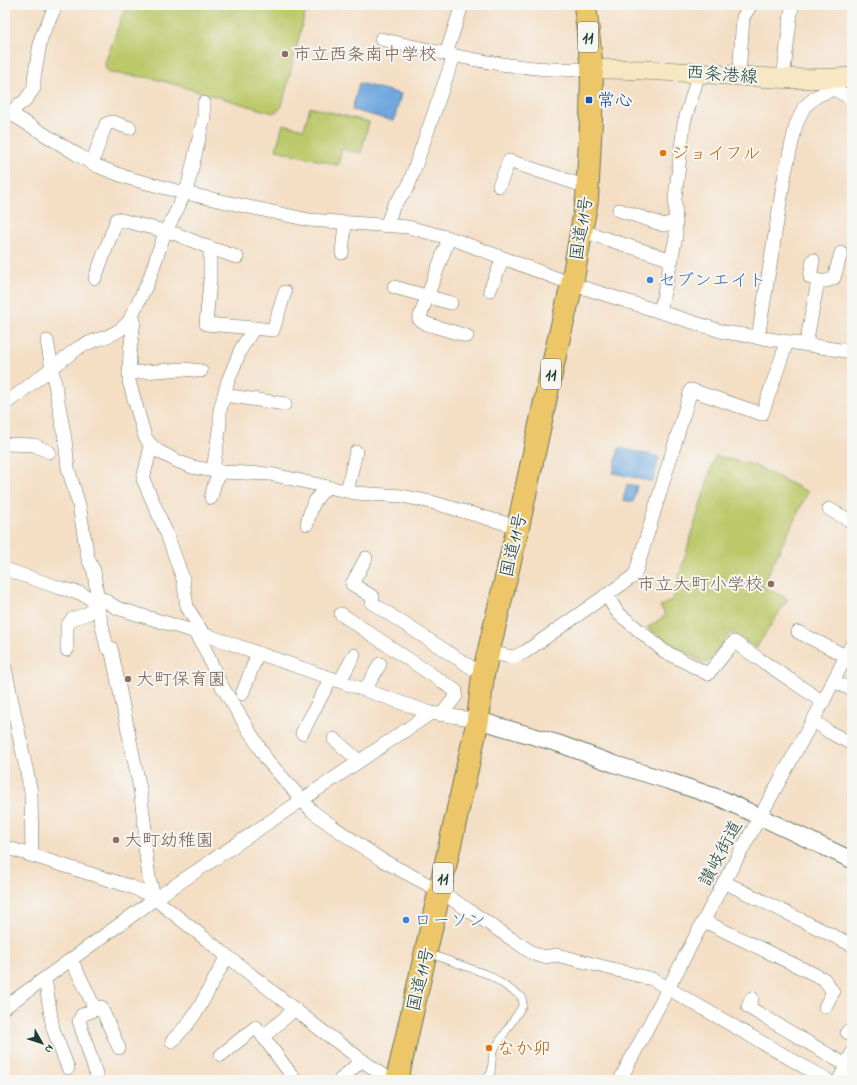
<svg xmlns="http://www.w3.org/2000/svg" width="857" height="1085" viewBox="0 0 857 1085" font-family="'Indie Flower','Klee One',sans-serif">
  <rect width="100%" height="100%" fill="#f6f6f2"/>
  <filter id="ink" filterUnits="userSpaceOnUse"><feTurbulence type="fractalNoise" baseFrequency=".025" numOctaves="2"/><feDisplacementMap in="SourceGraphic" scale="8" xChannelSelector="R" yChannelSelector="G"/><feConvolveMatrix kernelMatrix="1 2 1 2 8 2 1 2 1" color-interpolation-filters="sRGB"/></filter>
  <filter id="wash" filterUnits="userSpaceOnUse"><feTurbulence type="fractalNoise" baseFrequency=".012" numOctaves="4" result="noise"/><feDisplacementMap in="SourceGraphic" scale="16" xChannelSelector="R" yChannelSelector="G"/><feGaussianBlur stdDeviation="0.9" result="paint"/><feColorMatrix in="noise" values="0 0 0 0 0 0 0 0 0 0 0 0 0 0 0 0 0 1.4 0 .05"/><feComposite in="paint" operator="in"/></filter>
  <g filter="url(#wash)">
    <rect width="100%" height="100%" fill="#f4dec4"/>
    <!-- green -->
    <g fill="#bcc96b" stroke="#6e8350">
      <polygon points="126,5 307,5 282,106 279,110 273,113 152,78 111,73 106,69 105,63"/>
      <polygon points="310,107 369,122 361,153 342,149 338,165 276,150 283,124 304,129"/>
      <polygon points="715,456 754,465 808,492 762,586 788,599 756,648 731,632 708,662 703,663 647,628 666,615 660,607 672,600"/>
    </g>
    <!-- water -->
    <g fill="#70a7de" stroke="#487289">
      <polygon points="359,83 401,94 394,121 352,110"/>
      <polygon points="619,448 659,457 653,482 613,473"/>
      <polygon points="627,484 637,486 633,502 623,500"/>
    </g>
  </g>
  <g filter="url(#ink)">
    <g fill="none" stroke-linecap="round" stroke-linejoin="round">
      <defs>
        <polyline id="service" points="428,953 489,975 522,997 523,1005 493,1051 491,1073 485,1080"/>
        <g id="minor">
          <path d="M381 39C450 55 520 73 592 69"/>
          <polyline points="446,54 462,5"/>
          <polyline points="739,75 743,17 751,5"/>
          <polyline points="783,79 792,5"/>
          <polyline points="834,89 852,99"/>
          <polyline points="5,110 78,155 97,166 128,178 185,193 309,220 408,227 453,239 572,284 724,332 802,344 852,352"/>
          <polyline points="12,113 18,105 24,102 34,88 34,79 41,38 56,5"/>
          <polyline points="92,163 106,124 112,122 130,128"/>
          <polyline points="499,186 509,161 587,187"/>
          <polyline points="619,210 664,225 676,221"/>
          <polyline points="386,226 394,205 408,187 454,56"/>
          <polyline points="582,231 672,260"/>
          <polyline points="449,238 419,319 427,324 467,336"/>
          <polyline points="210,248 237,257"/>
          <polyline points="342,253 345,223"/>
          <path d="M813 260 810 277C820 282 824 283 834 278L841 253"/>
          <polyline points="95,278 117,219 176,234 210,248 210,281 206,324 254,328"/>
          <polyline points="394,287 451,303"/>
          <polyline points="490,290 503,258"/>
          <polyline points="660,312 676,237 675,198 684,123 699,73"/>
          <polyline points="132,314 134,321 130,351 129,381 145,437 150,444 149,455 143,479 167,534 183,579 187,607 204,635"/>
          <polyline points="758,338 785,173 796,125 804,107 817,96 834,89 833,79"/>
          <polyline points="47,341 65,439 68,468 79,505 88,559 94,571 99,612 107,648 111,648 140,789 145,829 145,847 149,878 155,899"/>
          <polyline points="806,344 818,281"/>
          <polyline points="129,373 184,369 201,371"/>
          <polyline points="224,395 285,404"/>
          <path d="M5 404 78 348C95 338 116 338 129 321L149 280 165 232 177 210 188 185 204 117V103"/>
          <polyline points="5,444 34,445 49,452"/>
          <polyline points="150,444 158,451 177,461 192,467 222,472 270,474 355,493 402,496 431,502 518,527"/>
          <polyline points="213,470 220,424 220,410 228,381 241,349 254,328 273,330 285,292"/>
          <polyline points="347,491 356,452"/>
          <polyline points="211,498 215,482 222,472"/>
          <polyline points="829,509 852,522"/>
          <path d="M307 524C311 507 314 499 327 487"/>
          <polyline points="366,558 352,584 373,597 372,603 483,675"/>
          <polyline points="5,569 60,588 80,593 93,600 103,599 117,608 212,637 431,713 478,720"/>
          <polyline points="606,595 618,613 664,651 708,674 734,642 823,702"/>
          <polyline points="341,614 456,691 456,696 442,714"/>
          <polyline points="194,632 205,649 220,683 267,760 312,811 332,826 382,860 440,891 534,954 544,957 557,955 652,979 827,1080"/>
          <polyline points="798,632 846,656"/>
          <polyline points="67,650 67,626 72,619 89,613 93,608 93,600"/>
          <polyline points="489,653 514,657 525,652 635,575 691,390 762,414 787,342"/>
          <polyline points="5,668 31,792 32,855"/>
          <polyline points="340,681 354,655"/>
          <polyline points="833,681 852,690"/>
          <polyline points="365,690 380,664"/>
          <polyline points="242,694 258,653"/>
          <polyline points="813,720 829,732 852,744"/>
          <polyline points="302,733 331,678"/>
          <polyline points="334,739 359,761"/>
          <polyline points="5,847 132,887 143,892 155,899 321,1030 389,1080"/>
          <polyline points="724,882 852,945"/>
          <polyline points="704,921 824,979 833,992 825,1007"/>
          <polyline points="71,960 84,985 95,1009"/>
          <polyline points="45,979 53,1029 68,1068"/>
          <polyline points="752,998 748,1007 846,1065"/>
          <polyline points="5,1007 155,899 431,713"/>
          <polyline points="847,1032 852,1035"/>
          <polyline points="263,1037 295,1009"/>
          <polyline points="172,1041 187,1025 199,1008 227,956"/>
          <polyline points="221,1055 256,1027 295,1080"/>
          <polyline points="98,1080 79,1021 82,1015 101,1007 119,1048"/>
          <polyline points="340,1080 362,1060"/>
          <polyline points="620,1080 724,882 823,702 852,644"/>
          <polyline points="839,1080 852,1053"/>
        </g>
        <polyline id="tertiary" points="478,720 560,744 614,764 669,781 722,799 852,860"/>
        <path id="secondary" d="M592 69C679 67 765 84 852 77"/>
        <polyline id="trunk" points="397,1080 478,720 483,675 518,527 557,346 572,284 587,199 591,121 592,69 585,5"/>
      </defs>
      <!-- service casing -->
      <use href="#service" stroke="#6a7566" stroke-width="8"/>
      <!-- minor casing -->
      <use href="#minor" stroke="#6a7566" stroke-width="14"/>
      <!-- tertiary casing -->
      <use href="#tertiary" stroke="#6a7566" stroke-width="18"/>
      <!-- secondary casing -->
      <use href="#secondary" stroke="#6a7566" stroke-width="20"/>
      <!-- trunk casing -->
      <use href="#trunk" stroke="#6a7566" stroke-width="24"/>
      <!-- service -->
      <use href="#service" stroke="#fff" stroke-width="7"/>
      <!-- minor -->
      <use href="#minor" stroke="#fff" stroke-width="13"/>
      <!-- tertiary -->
      <use href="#tertiary" stroke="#fff" stroke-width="16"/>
      <!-- secondary -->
      <use href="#secondary" stroke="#f7e8c3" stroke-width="19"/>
      <!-- trunk -->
      <use href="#trunk" stroke="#ecc669" stroke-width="22"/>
    </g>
  </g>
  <!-- markers -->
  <g fill="#8d6e63" stroke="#f6f6f2" stroke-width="1.5">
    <circle cx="285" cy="54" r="4"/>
    <circle cx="771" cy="584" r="4"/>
    <circle cx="128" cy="679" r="4"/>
    <circle cx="116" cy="840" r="4"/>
  </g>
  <rect fill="#1a4fb4" stroke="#f6f6f2" stroke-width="1.5" x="585" y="96" width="8" height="8" rx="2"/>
  <g fill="#e8710a" stroke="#f6f6f2" stroke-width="1.5">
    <circle cx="663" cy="153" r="4"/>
    <circle cx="489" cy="1048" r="4"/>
  </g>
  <g fill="#3f7fe0" stroke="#f6f6f2" stroke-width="1.5">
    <circle cx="650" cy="280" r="4"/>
    <circle cx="406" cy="920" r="4"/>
  </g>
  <g text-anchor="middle" stroke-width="4" stroke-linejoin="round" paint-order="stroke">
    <!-- shield labels -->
    <g fill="#f6f6f2" stroke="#60746d" stroke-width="1">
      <rect x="578" y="22" width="20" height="30" rx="3"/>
      <rect x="541" y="359" width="20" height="30" rx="3"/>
      <rect x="433" y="863" width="20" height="30" rx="3"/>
    </g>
    <g font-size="17" font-weight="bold" fill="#1f3d34">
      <text x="588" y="43">11</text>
      <text x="551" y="380">11</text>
      <text x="443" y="884">11</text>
    </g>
    <!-- education labels -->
    <g font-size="18" fill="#785e54" stroke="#f6f6f2" text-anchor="start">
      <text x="293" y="60">市立西条南中学校</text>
      <text x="763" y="590" text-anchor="end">市立大町小学校</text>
      <text x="136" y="685">大町保育園</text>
      <text x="124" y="846">大町幼稚園</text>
    </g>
    <!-- street labels -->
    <g font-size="18" fill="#1f3d34" stroke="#f6f6f2">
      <text transform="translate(722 74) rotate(4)" y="6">西条港線</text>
      <text transform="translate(581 228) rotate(-81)" y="6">国道11号</text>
      <text transform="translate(513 545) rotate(-77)" y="6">国道11号</text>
      <text transform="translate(720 853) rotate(-62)" y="6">讃岐街道</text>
      <text transform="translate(420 979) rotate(-77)" y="6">国道11号</text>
    </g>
    <!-- transit labels -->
    <g font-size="18" fill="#164399" stroke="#f6f6f2" text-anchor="start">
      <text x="597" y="106">常心</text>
    </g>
    <!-- food labels -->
    <g font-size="18" fill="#c56008" stroke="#f6f6f2" text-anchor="start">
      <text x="671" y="159">ジョイフル</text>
      <text x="497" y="1054">なか卯</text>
    </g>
    <!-- shop labels -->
    <g font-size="18" fill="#366cbe" stroke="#f6f6f2" text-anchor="start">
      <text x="658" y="286">セブンエイト</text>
      <text x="414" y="926">ローソン</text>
    </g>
  </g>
  <!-- margin -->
  <rect width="857" height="1085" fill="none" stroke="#f6f6f2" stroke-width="20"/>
  <!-- north arrow -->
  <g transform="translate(42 1043) rotate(129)" stroke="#f6f6f2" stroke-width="3" paint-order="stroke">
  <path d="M0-3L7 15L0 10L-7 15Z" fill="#1f3d34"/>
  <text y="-6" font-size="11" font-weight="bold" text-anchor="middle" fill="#1f3d34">N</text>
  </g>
</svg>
